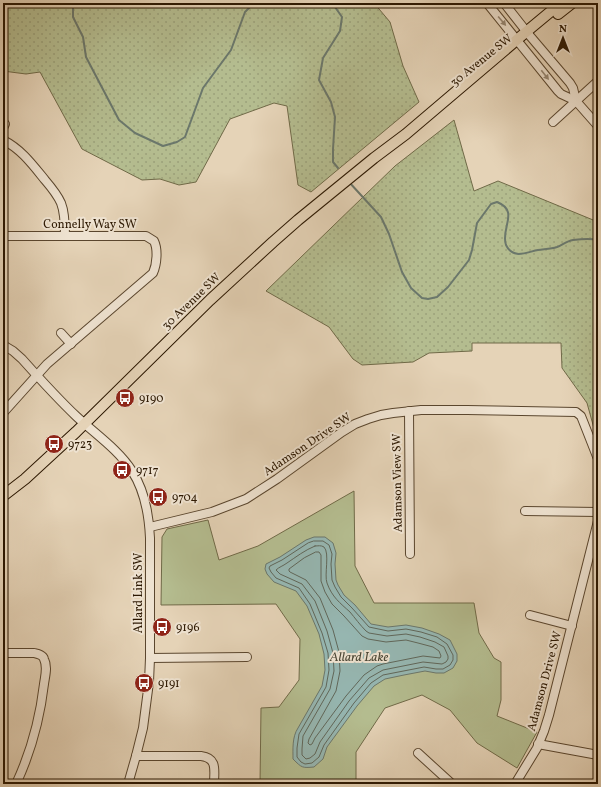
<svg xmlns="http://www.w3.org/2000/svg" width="601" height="787" viewBox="0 0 601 787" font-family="Vollkorn,serif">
  <defs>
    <pattern id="grass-dots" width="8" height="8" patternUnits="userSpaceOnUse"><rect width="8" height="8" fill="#b4bc8f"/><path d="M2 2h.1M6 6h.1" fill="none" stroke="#9ba17a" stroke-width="1.8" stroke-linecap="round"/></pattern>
  </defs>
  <rect width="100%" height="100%" fill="#e5d3b7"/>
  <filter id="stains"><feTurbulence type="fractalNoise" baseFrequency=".005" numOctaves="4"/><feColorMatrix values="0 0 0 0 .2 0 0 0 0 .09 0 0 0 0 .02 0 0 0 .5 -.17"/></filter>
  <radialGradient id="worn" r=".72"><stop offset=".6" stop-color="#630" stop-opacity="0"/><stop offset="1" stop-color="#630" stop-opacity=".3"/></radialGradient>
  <!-- grass -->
  <g fill="url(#grass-dots)" stroke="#706a48">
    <polygon points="3,3 374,3 390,22 403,66 419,102 311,192 298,185 287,106 274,103 230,119 196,182 179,185 160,179 142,180 82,149 40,72 26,74 3,71"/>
    <polygon points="454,120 474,191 498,181 598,222 598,443 587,403 562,368 561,343 472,343 472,351 429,353 413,362 362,365 353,359 329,327 266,291 395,166"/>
  </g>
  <!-- park -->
  <polygon fill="#b4bc8f" stroke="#706a48" points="354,491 355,566 374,603 474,603 479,633 494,658 501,662 501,700 497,716 537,732 517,768 477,743 450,710 422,695 385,708 356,752 356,784 260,784 261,708 279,707 299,680 300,639 276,604 161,605 162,537 167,529 208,520 219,560 258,546"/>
  <!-- water -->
  <path fill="#96b7b2" stroke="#6b776b" d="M314 537H325L333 543 336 553 335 564 336 580 338 585 344 595 355 605 371 624 388 627 406 625 422 628 439 634 450 640 457 654V661L453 668 444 673H436L425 671 404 675 385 679 374 686 357 706 327 747 323 759 314 767C302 768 302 768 293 759 293 749 292 737 298 728L322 686 325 670 324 654 319 634 307 606 296 591 274 582 267 574 265 569 266 564 280 557 306 540Z"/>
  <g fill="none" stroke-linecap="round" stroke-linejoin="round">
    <!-- shore -->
    <g stroke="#60675a" stroke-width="1">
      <polygon points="314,541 323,541 329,545 332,554 331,564 332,580 335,587 341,597 352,608 369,627 388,631 406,629 421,632 437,637 447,644 453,655 453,660 450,665 443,669 436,669 424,667 383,675 371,683 354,703 324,745 319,757 312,763 305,764 301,762 297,757 297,748 299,734 326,687 329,670 328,653 322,633 310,604 299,588 276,578 271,572 269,568 270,566 282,560 308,543"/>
      <path d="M315 546C318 546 321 545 324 547 330 553 324 575 327 583 332 597 340 603 350 612 355 618 360 625 366 631L369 633 387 636 406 634 420 637 435 642 444 647 448 656V659L446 662 442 664 423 662 383 670 369 678 349 701 320 742 315 754 310 758 306 759 302 755V749L303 736 330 689 334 671 333 653 327 631 315 601 302 584 280 574 276 570C279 567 283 566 287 563 296 557 305 550 315 546Z"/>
      <polygon points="316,552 319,552 321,555 321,581 325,592 332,604 344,616 362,636 368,639 386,642 406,640 418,643 433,647 439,651 441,656 440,658 423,656 383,664 377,666 364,675 346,696 315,738 312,744 310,745 308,743 309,739 336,691 340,671 339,652 333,630 320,598 306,580 290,572 289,571 289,569 304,558"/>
    </g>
    <!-- stream -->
    <g stroke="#6b776b" stroke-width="2">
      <polyline points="73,3 73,17 83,37 86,57 119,120 135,133 163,146 177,142 185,137 203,88 231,50 245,12 254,3"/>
      <polyline points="324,3 335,7 342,17 340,31 323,58 319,80 331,102 335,117 333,149 333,162 338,168"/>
      <path d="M349 182 381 217 389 234 402 272 411 288 422 298 428 299 437 297 448 287 469 260 472 250 477 223 491 204 497 202C520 211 500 229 506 245 513 260 527 252 538 250 545 249 551 249 557 247 562 245 567 241 573 240 581 239 590 238 598 240"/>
      <polyline points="598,318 596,339 598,347"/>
    </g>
    <defs>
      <g id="minor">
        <polyline points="487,3 558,91 561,94 576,101"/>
        <polyline points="504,3 530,36 570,83 573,88 576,101 598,126"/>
        <polyline points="553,122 598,81"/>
        <polyline points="3,128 5,124"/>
        <path d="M3 140C21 149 32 164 45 180 51 187 57 194 61 203 65 213 65 225 65 236"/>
        <path d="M3 236H146L154 241C158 249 157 264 153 273L47 364 3 413"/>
        <polyline points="61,333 71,344"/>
        <path d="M3 345 13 351 22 359C39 378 57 398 76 416 94 433 119 450 132 471 145 491 149 515 150 538V658L149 682 143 728 136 756 128 784"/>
        <polyline points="409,411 410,554"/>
        <polyline points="525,511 598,512"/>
        <polyline points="150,527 212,512 246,499 277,479 342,432 355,424 368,419 381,415 393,413 421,410 467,410 576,412 581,416 583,421 598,459"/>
        <polyline points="530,615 572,626"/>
        <path d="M3 653H34C38 654 43 655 44 659 48 667 45 676 44 684 40 718 31 752 16 784"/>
        <polyline points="150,658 247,657"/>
        <polyline points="538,744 598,755"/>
        <polyline points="418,753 452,784"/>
        <path d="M136 756H201C218 758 214 771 214 784"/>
        <polyline points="515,784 537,748 544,731 549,715 598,521"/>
      </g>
      <g id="major">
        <polyline points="558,14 572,3"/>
        <polyline points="3,496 25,479 76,432 210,300 273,242 298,220 374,158 406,134 526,32 561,3"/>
      </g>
    </defs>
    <!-- minor casing -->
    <use href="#minor" stroke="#5a462e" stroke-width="10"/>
    <!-- major casing -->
    <use href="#major" stroke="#2b1701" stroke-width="12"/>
    <!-- minor -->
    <use href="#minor" stroke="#eee2d0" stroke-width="8"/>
    <!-- major -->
    <use href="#major" stroke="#e5d3b7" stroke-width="10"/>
  </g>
  <!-- one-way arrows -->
  <defs><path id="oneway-solid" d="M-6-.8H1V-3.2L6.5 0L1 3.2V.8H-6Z"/></defs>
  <g fill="#968773">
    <use href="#oneway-solid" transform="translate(502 21) rotate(50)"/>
    <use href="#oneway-solid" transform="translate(545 75) rotate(52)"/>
  </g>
  <!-- icons -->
  <defs>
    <symbol id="bus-disc" viewBox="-11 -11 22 22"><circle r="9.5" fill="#8f2418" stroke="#eee2d0"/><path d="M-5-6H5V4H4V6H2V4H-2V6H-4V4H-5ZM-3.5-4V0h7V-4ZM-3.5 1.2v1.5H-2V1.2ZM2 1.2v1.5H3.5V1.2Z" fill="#fff"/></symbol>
  </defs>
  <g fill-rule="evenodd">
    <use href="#bus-disc" x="114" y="387" width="22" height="22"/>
    <use href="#bus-disc" x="43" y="433" width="22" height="22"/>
    <use href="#bus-disc" x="111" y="459" width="22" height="22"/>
    <use href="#bus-disc" x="147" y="486" width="22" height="22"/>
    <use href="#bus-disc" x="151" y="616" width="22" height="22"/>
    <use href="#bus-disc" x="133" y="672" width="22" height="22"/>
  </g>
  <g text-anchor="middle" stroke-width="4" stroke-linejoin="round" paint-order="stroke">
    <!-- street labels -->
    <g font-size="12" fill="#2b1701" stroke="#eee2d0">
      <text transform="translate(481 60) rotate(-39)" y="4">30 Avenue SW</text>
      <text x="90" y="228">Connelly Way SW</text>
      <text transform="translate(191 301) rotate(-44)" y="4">30 Avenue SW</text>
      <text transform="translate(307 444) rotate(-34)" y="4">Adamson Drive SW</text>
      <text transform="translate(397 483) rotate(-91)" y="4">Adamson View SW</text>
      <text transform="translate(138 593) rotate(-90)" y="4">Allard Link SW</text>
      <text transform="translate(544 681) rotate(-75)" y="4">Adamson Drive SW</text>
    </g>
    <!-- poi labels -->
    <g font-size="12" fill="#2b1701" stroke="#eee2d0" text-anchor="start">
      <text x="139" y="402">9190</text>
      <text x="68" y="448">9723</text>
      <text x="136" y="474">9717</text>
      <text x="172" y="501">9704</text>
      <text x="176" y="631">9196</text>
      <text x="158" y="687">9191</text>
    </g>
    <!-- water labels -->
    <g font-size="13" font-style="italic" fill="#4b4736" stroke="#eee2d0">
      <text x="359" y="661">Allard Lake</text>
    </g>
  </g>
  <!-- margin -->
  <rect width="601" height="787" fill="none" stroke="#e5d3b7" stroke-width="16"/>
  <rect x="4" y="4" width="593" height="779" fill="none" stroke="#2b1701" stroke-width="2"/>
  <rect x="8" y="8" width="585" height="771" fill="none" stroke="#2b1701"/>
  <!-- north arrow -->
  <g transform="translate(563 38)" stroke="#eee2d0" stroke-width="3" paint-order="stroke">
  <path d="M0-3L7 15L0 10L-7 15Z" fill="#2b1701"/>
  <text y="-6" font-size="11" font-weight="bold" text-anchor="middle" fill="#2b1701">N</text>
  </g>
  <rect width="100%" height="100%" filter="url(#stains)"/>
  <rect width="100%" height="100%" fill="url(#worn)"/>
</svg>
